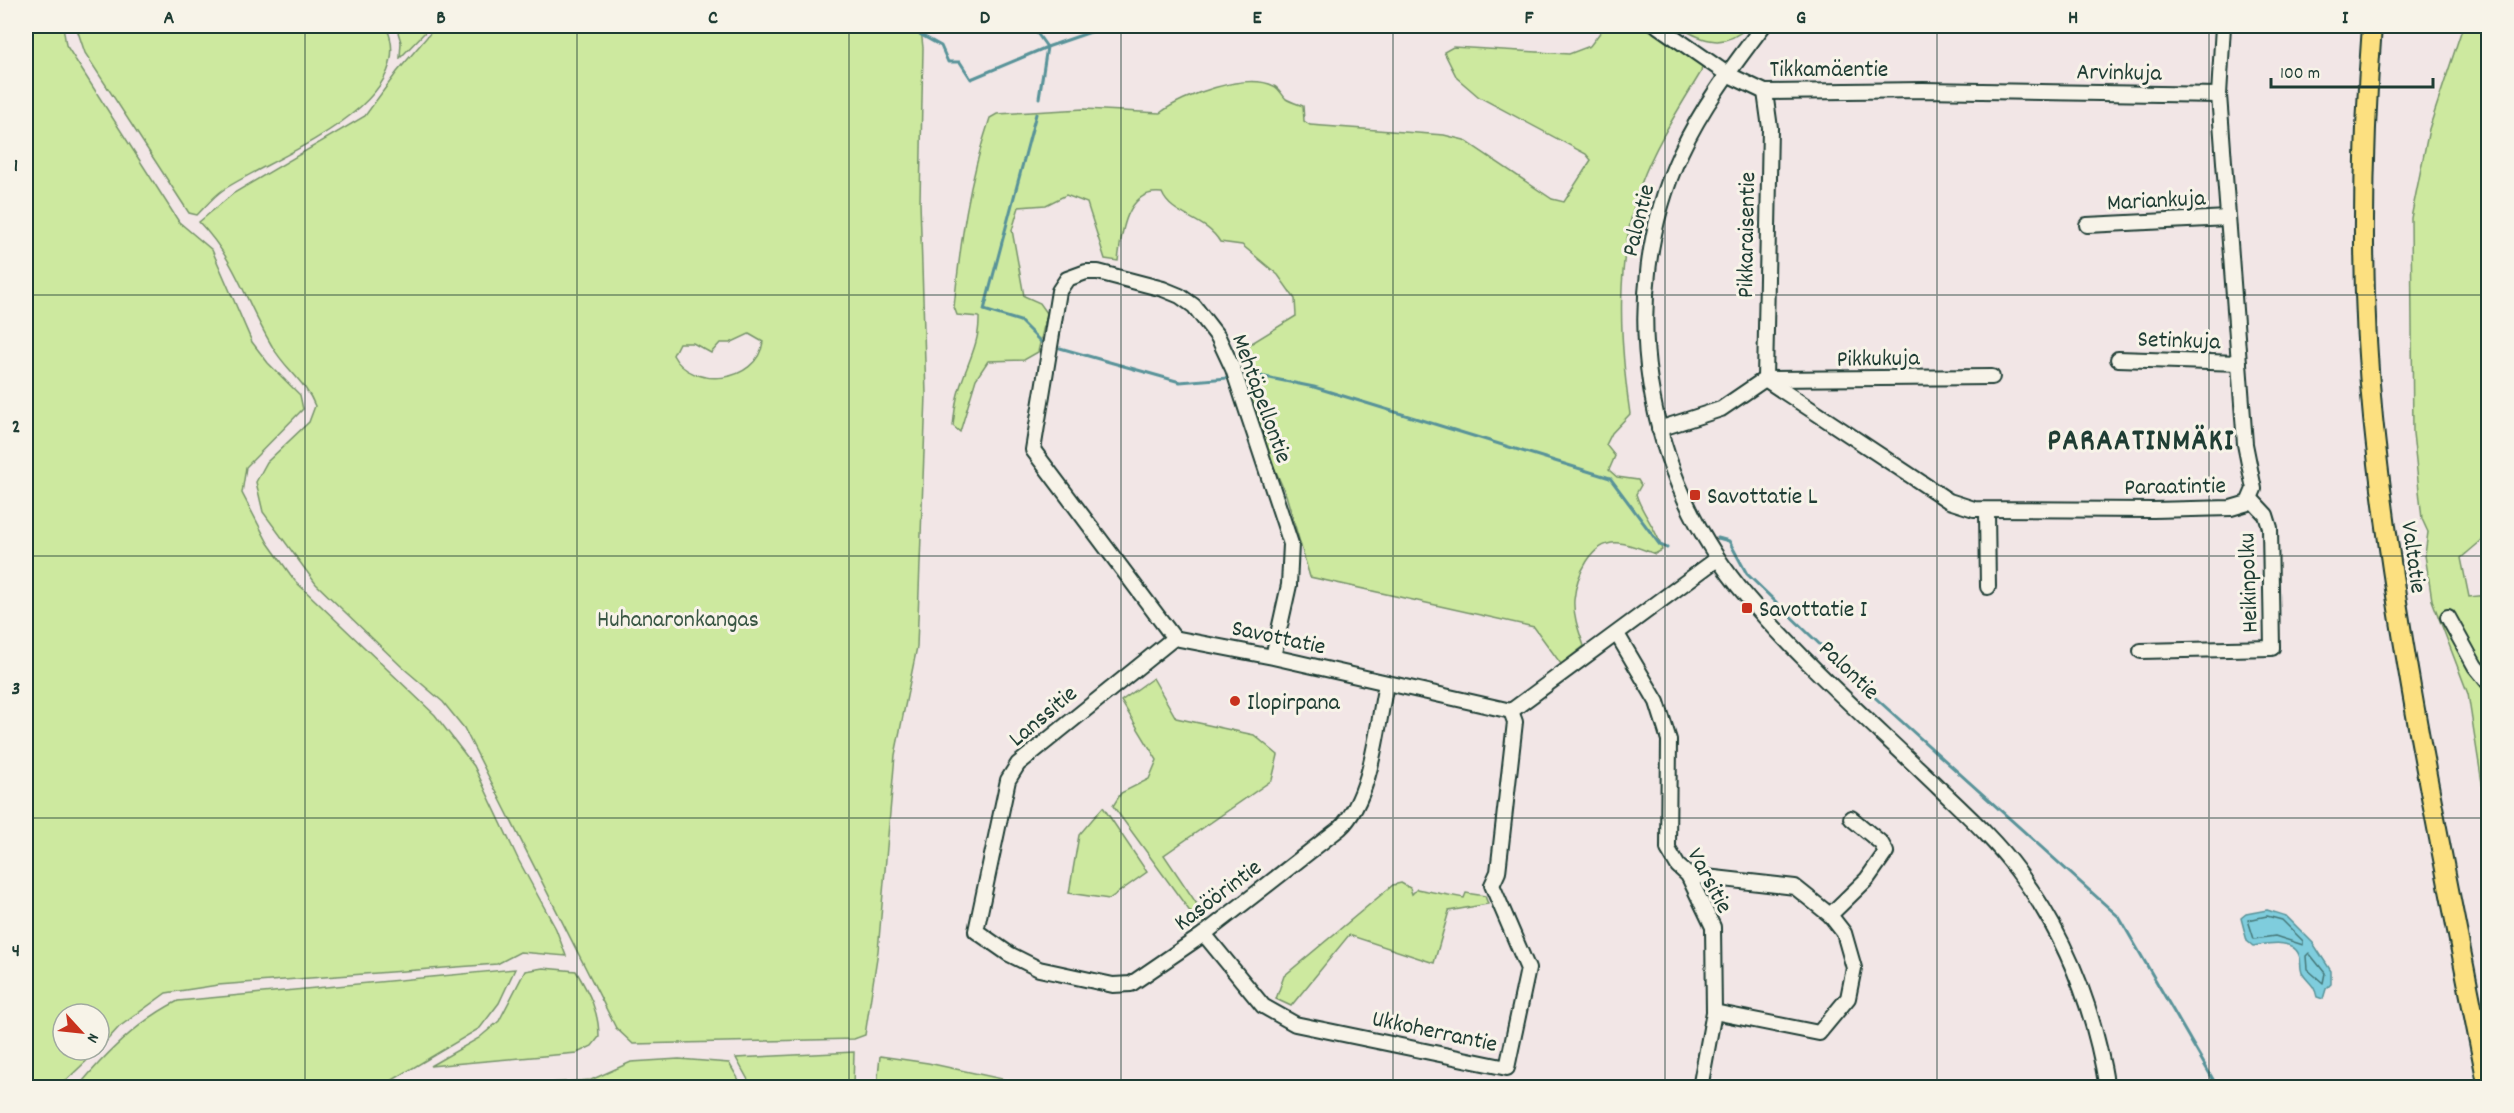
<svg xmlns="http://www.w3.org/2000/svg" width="2514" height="1113" viewBox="0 0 2514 1113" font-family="Dekko,sans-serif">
  <rect width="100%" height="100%" fill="#f2e6e6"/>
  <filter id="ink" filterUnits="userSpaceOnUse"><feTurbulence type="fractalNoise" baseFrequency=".0167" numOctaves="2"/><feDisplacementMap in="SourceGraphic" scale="12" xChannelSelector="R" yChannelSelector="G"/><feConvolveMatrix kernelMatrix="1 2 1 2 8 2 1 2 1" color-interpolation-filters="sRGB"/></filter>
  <g filter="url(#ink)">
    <!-- green -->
    <g fill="#cde99f" stroke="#76936a" stroke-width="1.5" fill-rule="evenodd">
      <polygon points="26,26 63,26 66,45 179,222 212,250 252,342 268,363 300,395 303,409 246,467 242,493 268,543 295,581 435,715 474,766 519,861 556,929 566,956 520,952 497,964 218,985 166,993 119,1027 99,1049 99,1014 63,1014 63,1050 98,1050 59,1087 26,1087"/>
      <path d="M76 26H386C423 105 272 157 223 190 214 196 205 207 197 215L189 213 85 53Z"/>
      <polygon points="396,26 431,26 400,58 401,42"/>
      <path d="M441 26H917L921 29 923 48 920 202 926 395 917 647 895 755 878 951 865 1035 854 1039 633 1044 616 1028 464 728 443 702 402 667 316 584 263 512 256 482 267 462 309 422 315 406C306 382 284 368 272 346 245 301 237 262 199 222L234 193 365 116 397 72 432 31ZM749 334 763 342C757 384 691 390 673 355L679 343H693L711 353 720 343H730Z"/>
      <path d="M1605 26H1643L1702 66 1701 72C1680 107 1655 145 1641 184 1615 259 1619 338 1630 414L1612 433 1606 445 1615 456 1609 470 1617 477 1638 480 1641 485 1636 494C1642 515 1658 529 1662 550L1655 554C1644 550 1631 544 1619 543 1591 540 1576 577 1574 600 1573 617 1579 631 1584 646L1561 664 1534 627 1310 577 1286 495 1254 420 1246 391 1250 383 1242 362 1247 346 1296 316 1295 299 1278 275 1242 245 1220 242C1205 217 1172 217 1162 193 1126 188 1121 235 1118 261L1105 259 1087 203 1066 195 1046 205 1019 207 1012 230 1024 296 1040 303 1047 313 1038 352 1024 360 988 361 976 379 960 432 953 426C954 417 955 407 957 398 963 370 980 347 979 317L957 315 954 307C961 238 968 184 990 118L997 114 1084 109 1160 113C1183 95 1246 72 1274 86 1279 88 1282 95 1286 99 1291 102 1298 104 1303 106L1304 121 1310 125 1444 135 1464 140 1552 199 1564 202 1591 160 1586 154 1479 97 1457 78 1444 52 1453 47 1569 54 1590 46Z"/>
      <path d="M1676 26H1749C1722 51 1704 40 1676 26Z"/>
      <polygon points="2467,26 2488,26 2488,535 2461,558 2469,597 2488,595 2488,821 2468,694 2432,600 2425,555 2428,532 2422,519 2413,433 2411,218 2429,129 2462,29"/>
      <polygon points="1153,678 1176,718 1254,735 1278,755 1272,780 1164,855 1207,919 1199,924 1113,806 1121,793 1149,779 1157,760 1121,701"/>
      <polygon points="1103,807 1147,872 1109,899 1069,893 1079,835"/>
      <polygon points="1401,883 1410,888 1412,894 1417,889 1464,898 1466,893 1485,896 1488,904 1449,911 1434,963 1349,935 1291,1006 1276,999 1284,976 1393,885"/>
      <path d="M543 968 576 971C589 993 599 1011 599 1037L592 1046 577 1053 430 1066 479 1038 499 1021 525 971Z"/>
      <path d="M515 969 499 1003 480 1028 381 1087H78C106 1053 139 1020 178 1001Z"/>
      <polygon points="854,1052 853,1087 752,1087 736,1058"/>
      <polygon points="880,1056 928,1063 1039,1087 877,1087"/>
      <polygon points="679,1059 729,1063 743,1087 492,1087 591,1080 631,1062"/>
    </g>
    <!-- water -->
    <path fill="#7fcddd" stroke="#599399" stroke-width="1.5" d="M2267 910 2286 916 2313 943 2331 971V984L2326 989 2323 999 2317 997C2314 983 2308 983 2302 973 2300 968 2301 963 2300 958 2295 937 2267 944 2253 946L2247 941 2241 918 2246 914Z"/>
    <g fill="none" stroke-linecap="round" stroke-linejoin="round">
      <!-- shore -->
      <g stroke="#457778" stroke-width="1.5">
        <polygon points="2267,916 2282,920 2303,941 2303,945 2275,936 2254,939 2248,920"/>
        <polygon points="2309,953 2325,973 2323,983 2307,969 2306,956"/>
      </g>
      <!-- stream -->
      <g stroke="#599399" stroke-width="3">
        <polyline points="885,26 887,29 902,26"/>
        <polyline points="905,26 941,46 948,62 960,62 971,79 1047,47 1108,26"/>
        <polyline points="1032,26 1047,47 1039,98"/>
        <polyline points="1171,26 1177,26"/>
        <polyline points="1036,114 984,310 1020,321 1042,343"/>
        <polyline points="1060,348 1180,382 1228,378"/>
        <polyline points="1247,377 1260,376 1314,387 1610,478 1660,545 1667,548"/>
        <polyline points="1718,538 1729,541 1747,574 1870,693 2119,917 2218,1088"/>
      </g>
      <defs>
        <g id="minor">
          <polyline points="1658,26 1727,74 1765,92 1923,90 2219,95"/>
          <path d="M1763 26C1733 66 1703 105 1681 152 1614 298 1644 477 1748 598 1806 666 1875 726 1939 788 1966 814 1995 840 2017 870 2066 935 2094 1008 2107 1088"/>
          <polyline points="1765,92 1770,128 1765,379"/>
          <polyline points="2087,225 2228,218"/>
          <polyline points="2118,359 2239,363"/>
          <polyline points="1765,379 1949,501 1974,509 2153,510 2231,508 2248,503 2254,489 2245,444 2219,95 2223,26"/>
          <polyline points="1765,379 1992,377"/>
          <polyline points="1659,429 1721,409 1765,379"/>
          <polyline points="1987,511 1988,587"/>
          <polyline points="2448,617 2475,666 2488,682"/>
          <polyline points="1617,634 1657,702 1669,740 1668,849 1678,866 1688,875 1713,927 1714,1012 1700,1088"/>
          <path d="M1174 638 1018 764 1008 780 976 931 1009 954 1039 969 1113 985 1131 984 1204 934 1340 828C1372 798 1377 727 1386 684"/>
          <polyline points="2141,651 2272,648 2270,528 2266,515 2251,499"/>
          <polyline points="1273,657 1289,585 1291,544 1233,369 1218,337 1194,306 1180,296 1163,289 1098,272 1086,272 1067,279 1059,291 1033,450 1174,638 1273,657 1511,711 1717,559"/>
          <polyline points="1688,875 1795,887 1830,915 1844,933 1854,968 1848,998 1819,1033 1714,1012"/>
          <polyline points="1830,915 1867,879 1886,852 1881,843 1851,818"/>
          <polyline points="1204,934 1263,1006 1295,1024 1507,1068 1528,969 1492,885 1498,872 1515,722 1511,711"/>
        </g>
        <path id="highway" d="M2372 26C2362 156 2360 288 2373 418 2396 644 2445 865 2488 1088"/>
      </defs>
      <!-- minor casing -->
      <use href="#minor" stroke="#1f3d34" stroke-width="18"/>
      <!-- highway casing -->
      <use href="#highway" stroke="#1f3d34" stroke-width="22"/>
      <!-- minor -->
      <use href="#minor" stroke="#f7f3e8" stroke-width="14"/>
      <!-- highway -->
      <use href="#highway" stroke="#fce080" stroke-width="18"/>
    </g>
  </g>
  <!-- grid -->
  <path fill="none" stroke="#1f3d34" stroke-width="1.5" stroke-opacity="0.55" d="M305 26V1088M577 26V1088M849 26V1088M1121 26V1088M1393 26V1088M1665 26V1088M1937 26V1088M2209 26V1088M26 295H2488M26 556H2488M26 818H2488"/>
  <!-- markers -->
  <g fill="#c8321e" stroke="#f7f3e8" stroke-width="2">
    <rect x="1689" y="489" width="12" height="12" rx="3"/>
    <rect x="1741" y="602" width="12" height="12" rx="3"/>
    <circle cx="1235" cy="701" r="6"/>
  </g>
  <g text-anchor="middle" stroke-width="6" stroke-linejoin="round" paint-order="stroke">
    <!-- street labels -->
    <g font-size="24" fill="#1f3d34" stroke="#f7f3e8">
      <text x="1829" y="76">Tikkamäentie</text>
      <text transform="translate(2119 71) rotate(1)" y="8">Arvinkuja</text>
      <text transform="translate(2156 199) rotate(-3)" y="8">Mariankuja</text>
      <text transform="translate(1637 220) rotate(-76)" y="8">Palontie</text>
      <text transform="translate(1745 235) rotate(-89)" y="8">Pikkaraisentie</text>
      <text transform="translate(2179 339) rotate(2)" y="8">Setinkuja</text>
      <text transform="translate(1878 357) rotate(-1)" y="8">Pikkukuja</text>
      <text transform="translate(1263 398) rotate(70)" y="8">Mehtäpellontie</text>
      <text transform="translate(2175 485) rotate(-1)" y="8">Paraatintie</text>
      <text transform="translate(2415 557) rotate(82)" y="8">Valtatie</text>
      <text transform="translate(2247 583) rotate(-92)" y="8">Heikinpolku</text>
      <text transform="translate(1279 636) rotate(12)" y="8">Savottatie</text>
      <text transform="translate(1850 669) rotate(44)" y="8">Palontie</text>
      <text transform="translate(1042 715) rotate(-40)" y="8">Lanssitie</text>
      <text transform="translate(1711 880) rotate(62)" y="8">Varsitie</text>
      <text transform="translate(1217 894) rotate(-37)" y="8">Kasöörintie</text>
      <text transform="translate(1435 1030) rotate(12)" y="8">Ukkoherrantie</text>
    </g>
    <!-- poi labels -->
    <g font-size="24" fill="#1f3d34" stroke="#f7f3e8" text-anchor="start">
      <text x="1707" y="503">Savottatie L</text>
      <text x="1759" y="616">Savottatie I</text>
      <text x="1247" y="709">Ilopirpana</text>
    </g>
    <!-- park labels -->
    <g font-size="24" fill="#395744" stroke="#f7f3e8">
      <text x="678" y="626">Huhanaronkangas</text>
    </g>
    <!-- district labels -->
    <g font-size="30" font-weight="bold" letter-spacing="1.5" fill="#1f3d34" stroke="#f7f3e8">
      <text x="2141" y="449">PARAATINMÄKI</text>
    </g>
  </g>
  <!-- margin -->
  <rect width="2514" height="1113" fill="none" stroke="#f7f3e8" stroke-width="66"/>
  <!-- north arrow -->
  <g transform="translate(81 1032) rotate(117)"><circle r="28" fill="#f7f3e8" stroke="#a1aaa0" stroke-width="1.5"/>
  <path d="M0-4.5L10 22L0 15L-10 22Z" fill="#c8321e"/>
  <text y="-9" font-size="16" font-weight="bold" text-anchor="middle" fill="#1f3d34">N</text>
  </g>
  <!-- scale -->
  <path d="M2271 78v9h162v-9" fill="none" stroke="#1f3d34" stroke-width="3"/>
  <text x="2280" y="78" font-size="18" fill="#1f3d34" stroke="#f7f3e8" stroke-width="4.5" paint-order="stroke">100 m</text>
  <rect x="33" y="33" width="2448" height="1047" fill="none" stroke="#1f3d34" stroke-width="2"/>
  <g font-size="20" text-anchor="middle" font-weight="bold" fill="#1f3d34">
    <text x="169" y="23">A</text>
    <text x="441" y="23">B</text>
    <text x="713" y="23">C</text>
    <text x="985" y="23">D</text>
    <text x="1257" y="23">E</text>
    <text x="1529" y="23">F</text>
    <text x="1801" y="23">G</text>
    <text x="2073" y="23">H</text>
    <text x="2345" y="23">I</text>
    <text x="16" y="171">1</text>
    <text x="16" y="432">2</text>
    <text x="16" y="694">3</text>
    <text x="16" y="956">4</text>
  </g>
</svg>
